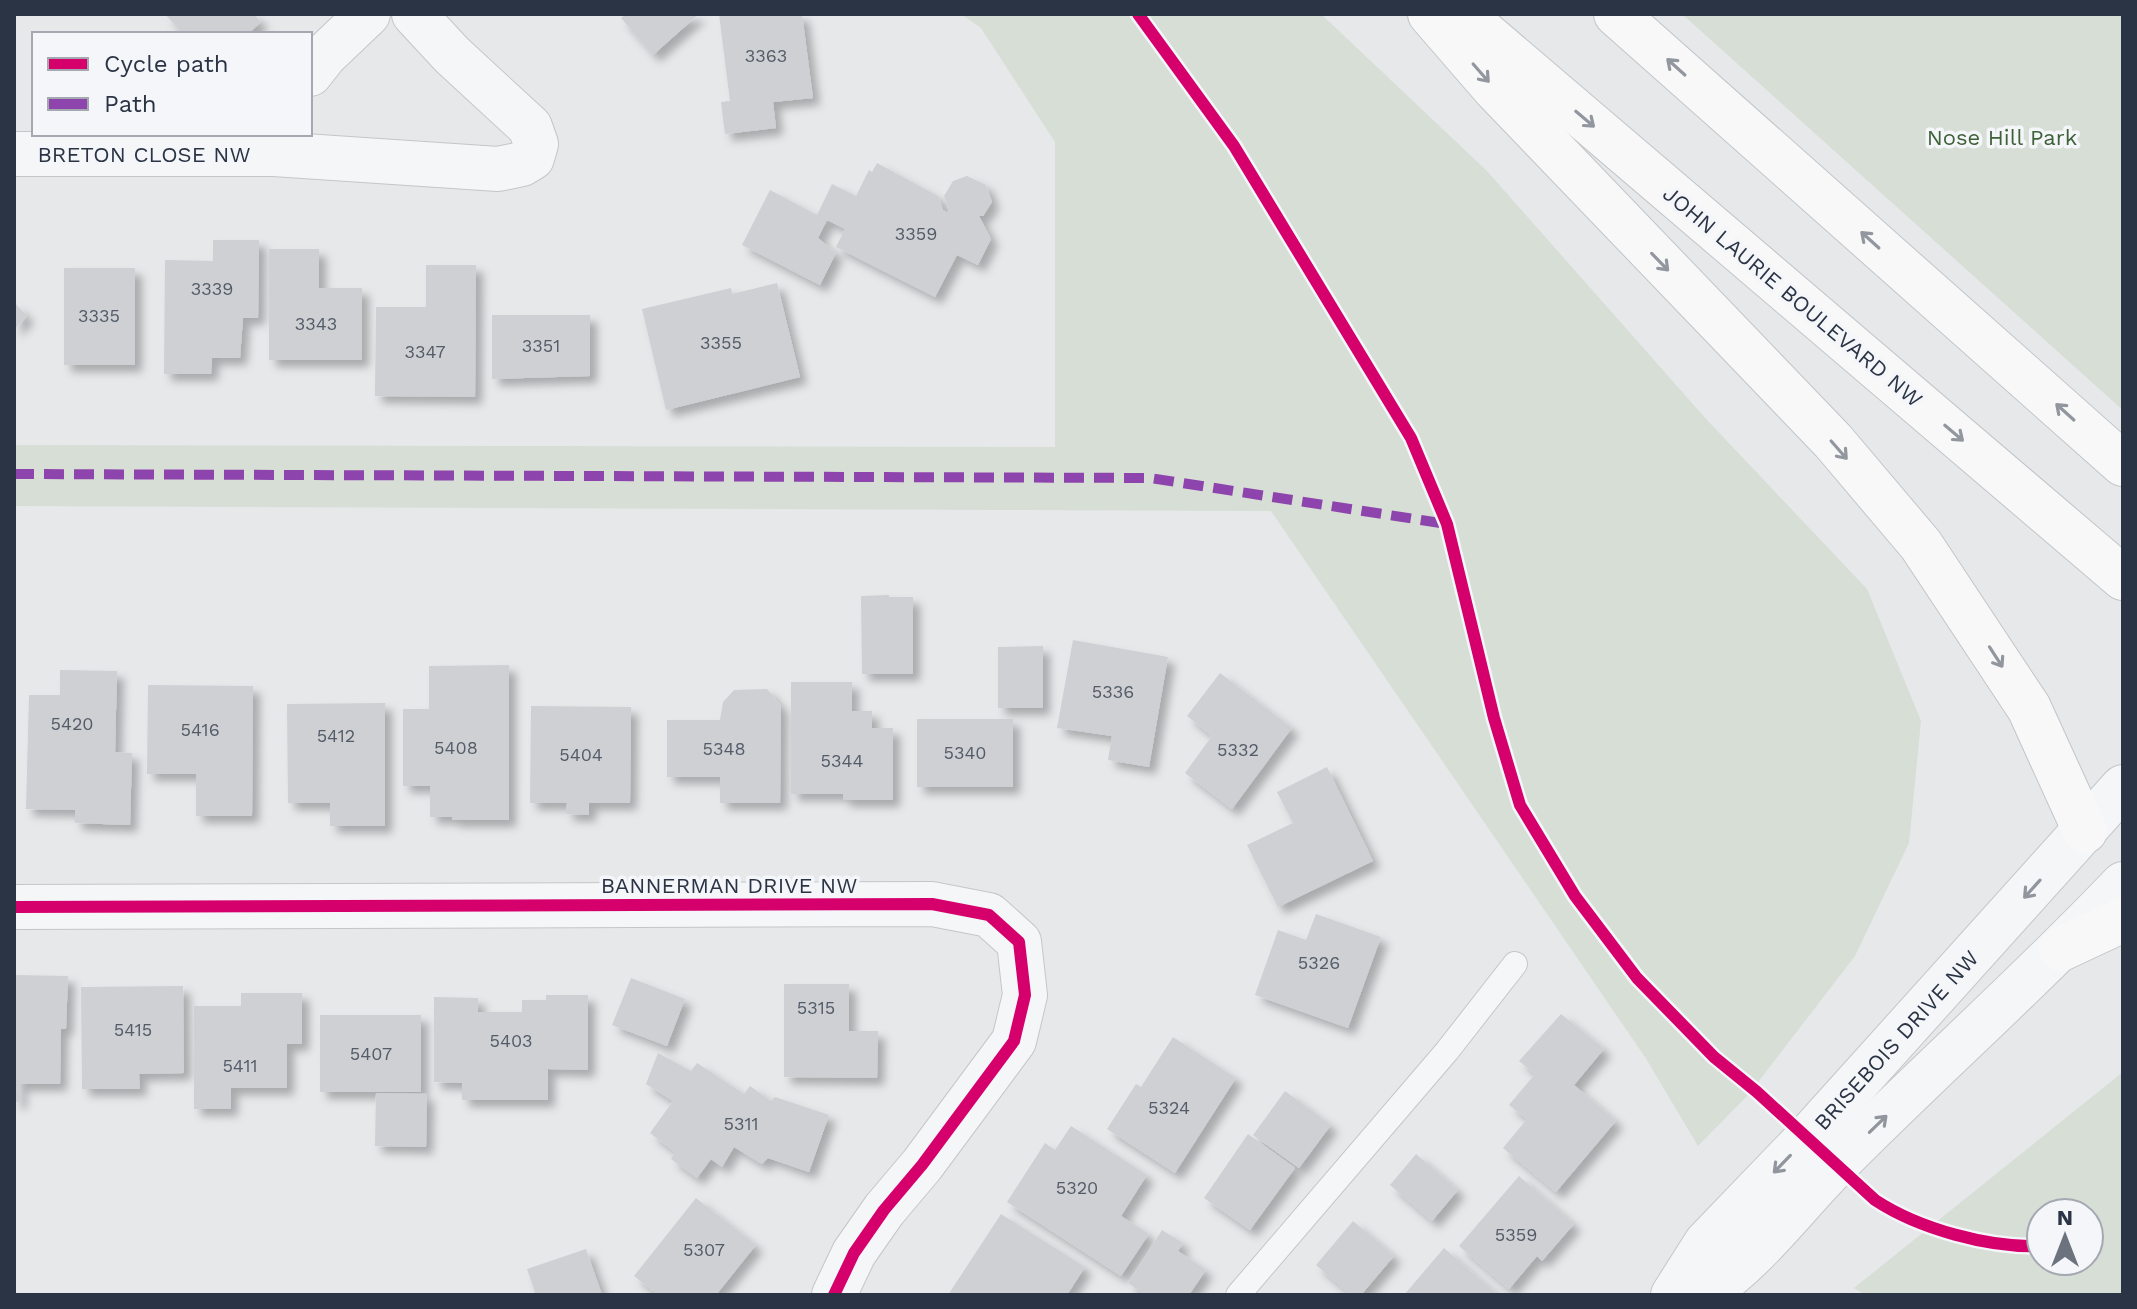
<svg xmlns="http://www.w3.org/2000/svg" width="2137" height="1309" viewBox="0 0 2137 1309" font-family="'Work Sans',sans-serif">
  <defs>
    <filter id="shadow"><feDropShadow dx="7" dy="7" stdDeviation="4" flood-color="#0004"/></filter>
  </defs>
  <rect width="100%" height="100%" fill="#e6e8ea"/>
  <!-- green -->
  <g fill="#d6ded6" fill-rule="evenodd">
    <polygon points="961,14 1321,14 1487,171 1707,420 1867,589 1921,721 1909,843 1855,956 1748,1095 1698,1146 1645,1057 1271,511 14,506 14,445 1055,447 1055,142 981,28"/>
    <polygon points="1682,14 2123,14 2123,410 2115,403"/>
    <path d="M2123 1072V1295H1866L1854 1288ZM2041 1213H2089V1261H2041Z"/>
  </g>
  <!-- building -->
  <g fill="#ced0d3" filter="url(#shadow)">
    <polygon points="165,14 254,14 261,22 248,34 183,34"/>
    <polygon points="622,14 699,14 653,55 621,18 624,16"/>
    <polygon points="719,14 802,14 813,98 773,102 776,128 725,134 721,102 730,101"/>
    <polygon points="877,163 938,196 943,210 947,213 949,211 944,196 953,181 967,176 986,185 992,202 983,216 979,216 991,239 978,265 957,255 935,297 836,247 845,229 827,220 818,238 836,253 820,285 742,245 770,190 817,215 832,184 856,196 869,170 872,172"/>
    <polygon points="213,240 259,240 258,318 243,318 240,358 212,358 211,374 164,374 165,260 213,261"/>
    <polygon points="269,249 319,249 319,288 362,288 362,360 269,360"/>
    <polygon points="426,265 476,265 475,397 375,396 376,307 426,307"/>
    <rect x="64" y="268" width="71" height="97"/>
    <polygon points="777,283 800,377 666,410 642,309 731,288 732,294"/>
    <polygon points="14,302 27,316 14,330"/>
    <polygon points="492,315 590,315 590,376 492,379"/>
    <polygon points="889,595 889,597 913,597 913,674 862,674 861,596"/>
    <polygon points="1073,640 1168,657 1149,767 1108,760 1112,736 1057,728"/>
    <polygon points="1043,646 1043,708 998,708 998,647"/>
    <polygon points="509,665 509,820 452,820 452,817 430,817 430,786 403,786 403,709 429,709 429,666"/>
    <polygon points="60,670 117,671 115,752 132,753 130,825 75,823 75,810 26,809 29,695 60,695"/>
    <polygon points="1220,673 1292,728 1232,809 1185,773 1212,736 1187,716"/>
    <polygon points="791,682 852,682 852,711 872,711 872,728 893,728 893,800 843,800 843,794 791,794"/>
    <polygon points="148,685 253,686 252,816 196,816 196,774 147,774"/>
    <polygon points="767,689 781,706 780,803 720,803 720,777 667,777 667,720 720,720 723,702 734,690"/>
    <polygon points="385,703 385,826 330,826 330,803 288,803 287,704"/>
    <polygon points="531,706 631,707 630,803 589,803 589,815 566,814 567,803 530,803"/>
    <rect x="917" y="719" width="96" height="68"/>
    <polygon points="1327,767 1373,861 1278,907 1247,845 1293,823 1277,792"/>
    <polygon points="1316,914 1381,937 1348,1028 1255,995 1278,930 1306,940"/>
    <polygon points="14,975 68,976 66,1029 61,1029 60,1084 20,1084 20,1102 14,1102"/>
    <polygon points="631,978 685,999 667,1046 612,1025"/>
    <polygon points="784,984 849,984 849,1031 878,1031 877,1078 784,1077"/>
    <polygon points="183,986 184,1073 139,1074 140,1089 82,1089 81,987"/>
    <polygon points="241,993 302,993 302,1044 287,1044 287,1088 231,1088 231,1109 194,1109 194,1006 241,1006"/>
    <polygon points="546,995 588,995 588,1070 548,1069 548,1100 462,1100 462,1083 434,1082 434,997 478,998 478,1012 522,1012 522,1000 546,1000"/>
    <polygon points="1561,1014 1604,1049 1574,1085 1616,1121 1556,1192 1503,1148 1527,1119 1509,1105 1535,1074 1519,1061"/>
    <rect x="320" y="1015" width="101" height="77"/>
    <polygon points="1173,1037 1236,1078 1175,1173 1107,1129 1136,1084 1141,1087"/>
    <polygon points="658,1053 691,1071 697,1063 744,1094 750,1086 771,1101 775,1097 829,1115 809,1172 768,1158 762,1164 734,1147 722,1167 711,1159 697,1178 671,1159 675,1152 650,1133 673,1101 646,1084"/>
    <polygon points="1285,1091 1331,1125 1299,1168 1253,1135"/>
    <polygon points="376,1093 427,1094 426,1147 375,1146"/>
    <polygon points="1071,1126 1147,1175 1121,1216 1149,1234 1121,1276 1007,1202 1045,1143 1055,1150"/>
    <polygon points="1248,1134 1295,1168 1250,1230 1204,1198"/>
    <polygon points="1416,1154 1458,1190 1432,1221 1390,1185"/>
    <polygon points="1519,1176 1574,1224 1542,1261 1537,1256 1509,1289 1459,1246"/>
    <polygon points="696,1198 756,1245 716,1295 658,1295 634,1276"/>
    <polygon points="1001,1214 1085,1267 1067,1295 948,1295"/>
    <polygon points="1353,1221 1394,1256 1361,1295 1351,1295 1316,1265"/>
    <polygon points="1162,1230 1183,1243 1178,1251 1206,1270 1189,1295 1146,1295 1128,1283"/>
    <polygon points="1444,1248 1498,1295 1404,1295"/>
    <polygon points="586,1249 602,1295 536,1295 527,1269"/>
  </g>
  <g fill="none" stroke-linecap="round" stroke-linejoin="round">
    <defs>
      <polyline id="service" points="1238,1295 1447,1051 1515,964"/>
      <g id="minor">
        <polyline points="310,74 325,55 368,14"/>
        <polyline points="14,154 274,154 498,169 522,164 532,158 536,144 530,127 452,55 414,14"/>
        <polyline points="14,907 932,904 989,915 1019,942 1025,995 1014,1041 922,1165 884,1210 854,1253 834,1295"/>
      </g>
      <g id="tertiary">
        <polyline points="1673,1295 1706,1243 1808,1137 2123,787"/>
        <path d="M1703 1295C1755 1262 1793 1208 1837 1164 1931 1069 2031 981 2123 884"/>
      </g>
      <g id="primary">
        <polyline points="1430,14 1495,89 1833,441 1921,545 2029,708 2085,831"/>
        <polyline points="1462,14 2123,578"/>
        <polyline points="1616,14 2123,464"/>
        <polyline points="2061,949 2123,920"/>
      </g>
    </defs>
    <!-- service casing -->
    <use href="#service" stroke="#c4c6c8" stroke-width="26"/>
    <!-- minor casing -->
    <use href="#minor" stroke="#c4c6c8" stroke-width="46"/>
    <!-- tertiary casing -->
    <use href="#tertiary" stroke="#c4c6c8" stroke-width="46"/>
    <!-- primary casing -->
    <use href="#primary" stroke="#c2c5c8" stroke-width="46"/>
    <!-- service -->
    <use href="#service" stroke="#f5f6f7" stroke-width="24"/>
    <!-- minor -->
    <use href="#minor" stroke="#f5f6f7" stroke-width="44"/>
    <!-- tertiary -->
    <use href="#tertiary" stroke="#f5f6f7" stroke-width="44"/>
    <!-- primary -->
    <use href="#primary" stroke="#f8f8f8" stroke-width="44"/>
    <!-- quiet -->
    <polyline stroke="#8e44ad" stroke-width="10" stroke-dasharray="20 10" stroke-linecap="butt" points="14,474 1150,478 1447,524"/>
    <defs>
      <g id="cycleway">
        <path d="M1138 14 1234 146 1411 438 1447 524 1494 718 1520 805 1575 896 1637 978 1714 1057 1757 1092 1875 1200C1919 1229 1989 1248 2041 1246"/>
        <polyline points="14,907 932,904 989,915 1019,942 1025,995 1014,1041 922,1165 884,1210 854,1253 834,1295"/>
      </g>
    </defs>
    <!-- cycleway casing -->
    <use href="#cycleway" stroke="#f4f6f9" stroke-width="17"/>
    <!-- cycleway -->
    <use href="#cycleway" stroke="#d6006c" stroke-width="12"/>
  </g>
  <!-- one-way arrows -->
  <defs><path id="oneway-shaft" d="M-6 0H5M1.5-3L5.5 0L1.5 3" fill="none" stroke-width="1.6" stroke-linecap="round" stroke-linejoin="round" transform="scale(2)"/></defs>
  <g stroke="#92969e">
    <use href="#oneway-shaft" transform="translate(1676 67) rotate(-138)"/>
    <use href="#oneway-shaft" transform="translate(1481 73) rotate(49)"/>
    <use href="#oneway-shaft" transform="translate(1585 119) rotate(40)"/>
    <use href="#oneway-shaft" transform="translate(1870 240) rotate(-138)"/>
    <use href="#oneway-shaft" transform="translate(1660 262) rotate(46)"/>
    <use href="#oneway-shaft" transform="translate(2065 412) rotate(-138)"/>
    <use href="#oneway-shaft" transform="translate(1954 433) rotate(40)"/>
    <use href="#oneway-shaft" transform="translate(1839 450) rotate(49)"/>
    <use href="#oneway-shaft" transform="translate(1996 657) rotate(57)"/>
  </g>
  <g stroke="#90959e">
    <use href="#oneway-shaft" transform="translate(2032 889) rotate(132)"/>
    <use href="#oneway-shaft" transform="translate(1878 1124) rotate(-44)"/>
    <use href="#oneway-shaft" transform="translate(1782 1164) rotate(134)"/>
  </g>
  <g text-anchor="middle" stroke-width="7" stroke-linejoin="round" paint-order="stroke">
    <!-- number labels -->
    <g font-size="18" fill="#545c69">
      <text x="766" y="62">3363</text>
      <text x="916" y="240">3359</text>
      <text x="212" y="295">3339</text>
      <text x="99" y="322">3335</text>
      <text x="316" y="330">3343</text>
      <text x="721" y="349">3355</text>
      <text x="541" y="352">3351</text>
      <text x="425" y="358">3347</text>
      <text x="1113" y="698">5336</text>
      <text x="72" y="730">5420</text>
      <text x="200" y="736">5416</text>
      <text x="336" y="742">5412</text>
      <text x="456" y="754">5408</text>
      <text x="724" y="755">5348</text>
      <text x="1238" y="756">5332</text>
      <text x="965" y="759">5340</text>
      <text x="581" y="761">5404</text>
      <text x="842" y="767">5344</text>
      <text x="1319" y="969">5326</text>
      <text x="816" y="1014">5315</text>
      <text x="133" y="1036">5415</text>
      <text x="511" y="1047">5403</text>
      <text x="371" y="1060">5407</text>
      <text x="240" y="1072">5411</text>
      <text x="1169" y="1114">5324</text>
      <text x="741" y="1130">5311</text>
      <text x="1077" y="1194">5320</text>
      <text x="1516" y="1241">5359</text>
      <text x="704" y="1256">5307</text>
    </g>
    <!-- park labels -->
    <g font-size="22" fill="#3f6138" stroke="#f4f6f9">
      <text x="2002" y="145">Nose Hill Park</text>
    </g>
    <!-- street labels -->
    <g font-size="22" fill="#2b3445" stroke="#f4f6f9">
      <text x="144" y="162">BRETON CLOSE NW</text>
      <text transform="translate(1793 296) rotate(40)" y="8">JOHN LAURIE BOULEVARD NW</text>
      <text x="729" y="893">BANNERMAN DRIVE NW</text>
      <text transform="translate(1896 1040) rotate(-48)" y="8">BRISEBOIS DRIVE NW</text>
    </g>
  </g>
  <!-- border -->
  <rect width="2137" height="1309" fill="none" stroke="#2b3445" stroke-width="32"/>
  <!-- legend -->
  <rect x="32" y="32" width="280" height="104" fill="#f4f6f9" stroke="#a4a8b1" stroke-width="2"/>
  <rect x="48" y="58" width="40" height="12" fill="#d6006c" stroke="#a4a8b1" stroke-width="2"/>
  <text x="104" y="72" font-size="24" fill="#2b3445">Cycle path</text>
  <rect x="48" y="98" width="40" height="12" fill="#8e44ad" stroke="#a4a8b1" stroke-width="2"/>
  <text x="104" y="112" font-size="24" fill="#2b3445">Path</text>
  <!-- north arrow -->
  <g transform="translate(2065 1237)"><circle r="38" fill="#f4f6f9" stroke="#a4a8b1" stroke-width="2"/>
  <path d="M0-6L14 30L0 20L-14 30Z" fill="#6c737f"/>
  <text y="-12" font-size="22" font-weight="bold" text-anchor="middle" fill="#2b3445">N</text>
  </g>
</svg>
